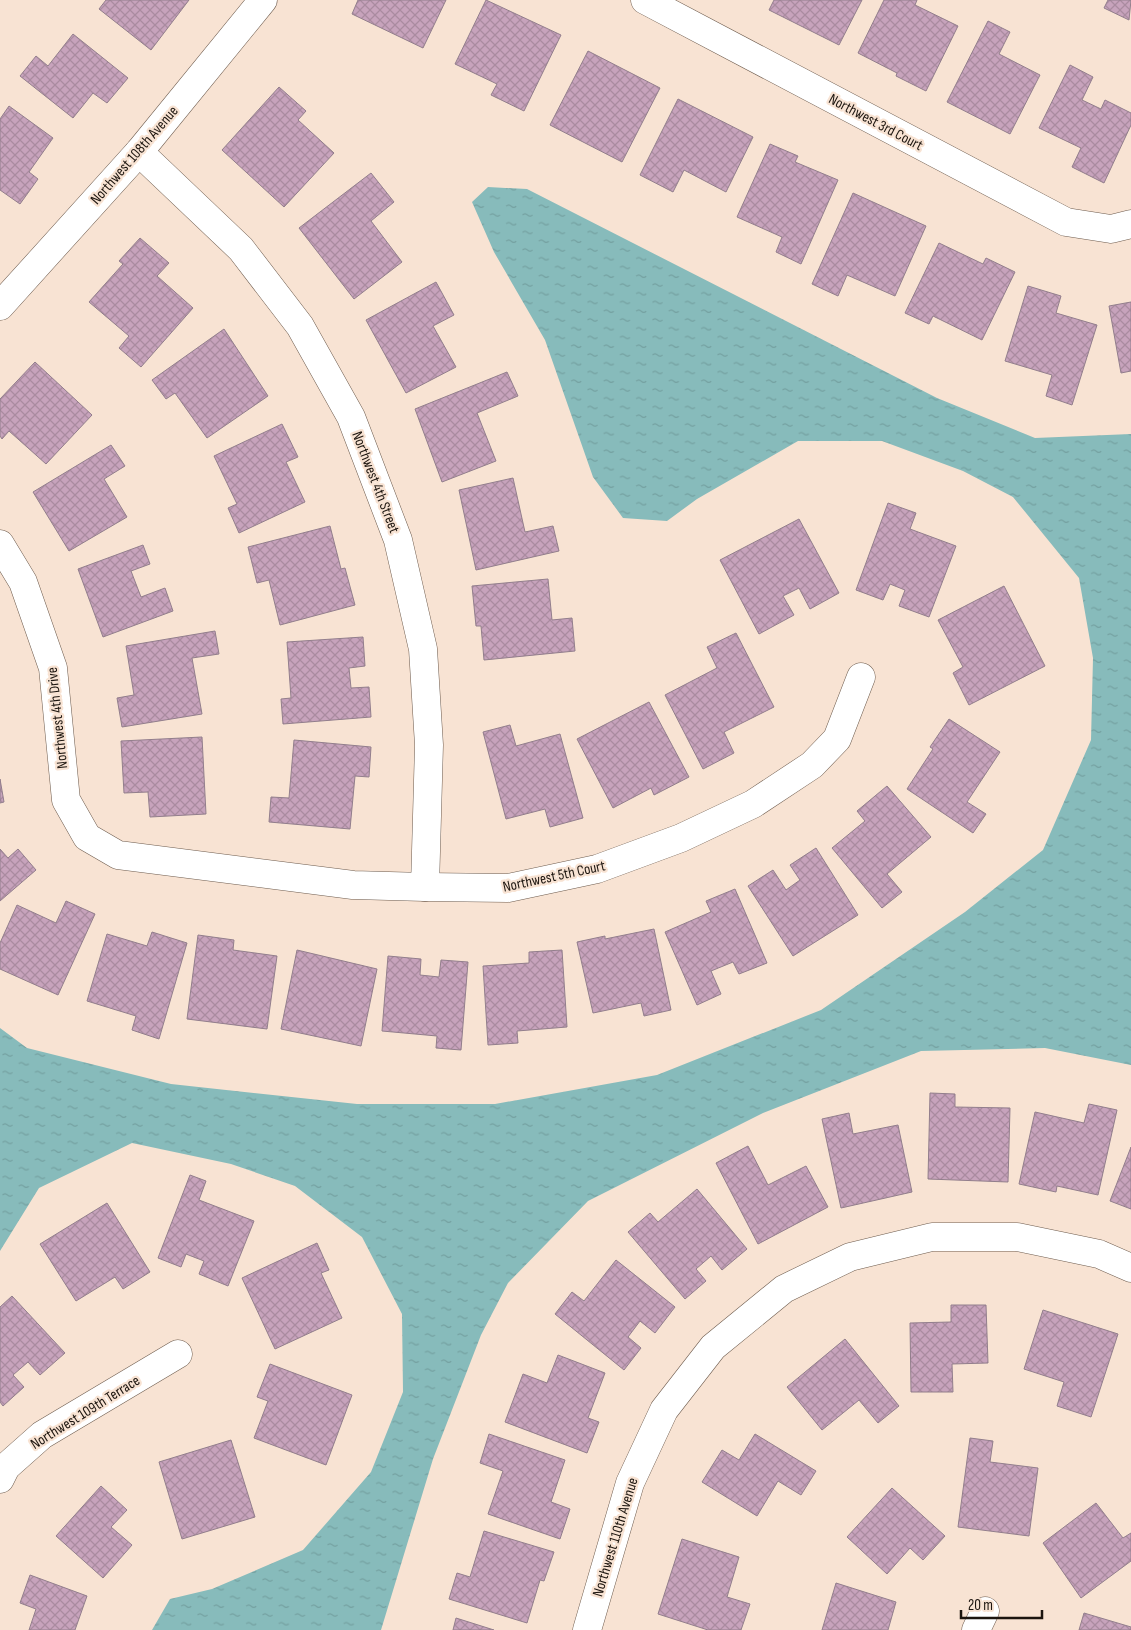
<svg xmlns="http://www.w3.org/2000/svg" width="1131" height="1630" viewBox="0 0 1131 1630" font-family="'Sofia Sans Condensed',sans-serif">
  <defs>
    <pattern id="water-ripples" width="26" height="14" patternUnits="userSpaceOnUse" patternTransform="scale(1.25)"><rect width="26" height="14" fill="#87bbbb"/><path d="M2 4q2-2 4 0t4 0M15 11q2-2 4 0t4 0" fill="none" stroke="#74a0a0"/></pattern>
    <pattern id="building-cross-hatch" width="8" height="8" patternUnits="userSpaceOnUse" patternTransform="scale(1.25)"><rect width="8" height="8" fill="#c7a3bc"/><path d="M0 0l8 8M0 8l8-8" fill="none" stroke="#aa8ba0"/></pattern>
  </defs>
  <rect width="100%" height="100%" fill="#f8e3d3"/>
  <!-- water -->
  <polygon fill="url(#water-ripples)" points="488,187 527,189 937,398 1035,438 1131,434 1131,1065 1045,1048 921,1051 763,1113 588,1201 508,1283 481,1335 433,1459 381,1630 152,1630 170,1599 212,1589 303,1550 371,1472 403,1392 402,1314 362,1237 295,1186 231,1164 132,1143 39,1188 0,1251 0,1028 27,1048 171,1084 357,1104 495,1104 657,1075 821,1010 965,912 1043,850 1091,740 1093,658 1079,578 1013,497 963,471 882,441 798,441 697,499 667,521 623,518 593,477 545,340 494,252 472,202"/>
  <!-- building -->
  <g fill="url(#building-cross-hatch)" stroke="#927e8c">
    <polygon points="106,0 189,0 151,50 99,9"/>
    <polygon points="358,0 446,0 423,48 352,14"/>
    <polygon points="486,0 561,35 524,111 491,95 497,84 455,64"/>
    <polygon points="774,0 862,0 839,45 769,10"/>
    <polygon points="884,0 917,0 915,5 958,26 926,91 896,76 897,73 858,53"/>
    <polygon points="1108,0 1131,0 1129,20 1104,8"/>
    <polygon points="988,21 1010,32 999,54 1040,75 1010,134 947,102"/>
    <polygon points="73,34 128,78 107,103 93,93 73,118 20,76 36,56 48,66"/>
    <polygon points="588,51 660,88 622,162 550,125"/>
    <polygon points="1070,65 1093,77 1082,100 1101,109 1105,100 1131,113 1131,125 1104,183 1072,167 1081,148 1039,128"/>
    <polygon points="279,87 306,111 298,120 334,153 284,207 222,150"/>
    <polygon points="678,99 753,137 726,192 684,170 673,192 640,175"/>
    <polygon points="9,106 53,138 29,172 38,179 20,204 0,190 0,119"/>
    <polygon points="770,144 798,156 795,162 838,180 801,264 776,252 782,237 737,217"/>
    <polygon points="371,173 394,202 371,221 402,262 354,299 299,228"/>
    <polygon points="853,193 926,226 895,296 847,275 838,296 812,284"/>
    <polygon points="140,238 169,263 157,276 193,308 141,367 119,348 129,336 89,302 123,264 119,261"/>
    <polygon points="939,243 983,264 986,258 1015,272 982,340 933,316 929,324 905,313"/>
    <polygon points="436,282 454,315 433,326 456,367 406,393 366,320"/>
    <polygon points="1028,286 1061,296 1056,313 1097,325 1072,405 1046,396 1052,375 1005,361"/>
    <polygon points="1131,302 1131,371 1121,373 1109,306"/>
    <polygon points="224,329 268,396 207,438 175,393 166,399 152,380"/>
    <polygon points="35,362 92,415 46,464 9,431 2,439 0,436 0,399"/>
    <polygon points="507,372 518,396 477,413 496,461 442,482 415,409"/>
    <polygon points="282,424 298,457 286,462 305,502 239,533 228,508 237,504 214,456"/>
    <polygon points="111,445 125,466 104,479 127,517 69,551 33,492"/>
    <polygon points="513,478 525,532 553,526 559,551 476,570 459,490"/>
    <polygon points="888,503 916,513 910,529 956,546 929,617 899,606 905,590 890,584 883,600 856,590"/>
    <polygon points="799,519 839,593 810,609 799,588 783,596 794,615 759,634 720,560"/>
    <polygon points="330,526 341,569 345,568 355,605 280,625 269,580 257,583 248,547"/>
    <polygon points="143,545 150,564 131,571 141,597 165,588 173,611 103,637 78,569"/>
    <polygon points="548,579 552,620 572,618 575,651 484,660 481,626 476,626 472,586"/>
    <polygon points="1004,586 1045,666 969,705 953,673 963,667 938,620"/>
    <polygon points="215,631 219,654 192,658 202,714 122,727 117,698 134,695 126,646"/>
    <polygon points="736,633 774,707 724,732 734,753 703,769 665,695 717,668 707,647"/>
    <polygon points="363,637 365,666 349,668 351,688 369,687 371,717 283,724 281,699 291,698 287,642"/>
    <polygon points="649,702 689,777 654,795 651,788 613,808 577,739"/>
    <polygon points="949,719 1000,752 967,802 986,814 973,833 907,789 933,749 930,747"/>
    <polygon points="510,725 516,746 560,734 583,818 550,827 545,809 506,819 483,732"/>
    <polygon points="202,737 206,814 150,817 148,792 124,793 121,741"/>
    <polygon points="294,740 371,747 369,777 355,776 350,829 269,822 271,797 289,798"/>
    <polygon points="0,779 4,802 0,803"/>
    <polygon points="887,786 931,837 887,874 902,892 882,908 832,848 865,821 857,811"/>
    <polygon points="816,848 858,915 793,956 748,886 773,870 786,890 800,880 790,865"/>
    <polygon points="0,849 8,858 18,849 36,870 0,901"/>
    <polygon points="735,889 767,963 739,974 733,962 711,971 721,994 697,1005 665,932 711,912 706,901"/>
    <polygon points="66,901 95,914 58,995 0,969 0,943 17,905 56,923"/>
    <polygon points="654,929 671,1010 644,1016 641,1003 593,1013 577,942 605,936 605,939"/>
    <polygon points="152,932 187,943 159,1039 132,1030 136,1016 87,1001 107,934 147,946"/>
    <polygon points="198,935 234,940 233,950 277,956 267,1029 187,1019"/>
    <polygon points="297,950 377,969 361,1046 281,1029"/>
    <polygon points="562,950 567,1027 517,1031 518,1043 488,1045 483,966 529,963 529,952"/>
    <polygon points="388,956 421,959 420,975 439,977 441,960 468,962 461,1050 436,1048 437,1036 382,1031"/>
    <polygon points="930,1093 955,1094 955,1107 1010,1108 1008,1182 928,1179"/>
    <polygon points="1089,1104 1117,1110 1098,1195 1057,1186 1056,1192 1019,1184 1035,1112 1084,1123"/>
    <polygon points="849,1113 853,1134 898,1125 912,1192 841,1208 822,1119"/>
    <polygon points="748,1146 768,1185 806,1166 828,1207 758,1244 716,1163"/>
    <polygon points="1131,1147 1131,1209 1110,1201"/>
    <polygon points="190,1175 206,1181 199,1200 254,1221 228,1286 199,1274 204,1261 186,1254 181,1267 158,1258"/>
    <polygon points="697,1189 747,1249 722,1270 711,1256 696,1269 706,1281 685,1299 628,1232 650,1213 658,1222"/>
    <polygon points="107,1203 150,1272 123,1289 115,1277 76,1301 40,1244"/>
    <polygon points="317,1243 329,1270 321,1273 342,1318 275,1349 242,1278"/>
    <polygon points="616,1260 675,1307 655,1333 640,1321 628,1337 641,1348 624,1370 555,1314 572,1292 584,1301"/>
    <polygon points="12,1296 65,1353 40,1375 28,1362 13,1375 24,1387 3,1406 0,1402 0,1307"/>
    <polygon points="951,1305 986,1305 988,1363 952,1364 953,1392 911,1392 910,1323 951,1322"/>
    <polygon points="1043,1310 1118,1334 1091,1417 1057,1406 1064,1382 1024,1369"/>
    <polygon points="845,1339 899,1406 878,1423 859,1400 822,1430 787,1387"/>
    <polygon points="558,1355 605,1373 588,1418 599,1422 587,1453 505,1422 523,1374 547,1383"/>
    <polygon points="270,1364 352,1395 326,1465 254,1438 268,1401 257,1397"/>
    <polygon points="489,1434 565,1460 551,1502 570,1509 560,1539 488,1514 503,1471 480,1463"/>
    <polygon points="755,1434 816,1471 801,1495 778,1481 757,1516 702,1482 722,1450 739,1460"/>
    <polygon points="970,1438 993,1441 990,1462 1038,1468 1029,1536 958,1527"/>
    <polygon points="231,1440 255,1517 182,1539 159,1462"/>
    <polygon points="101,1486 127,1510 111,1527 132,1545 103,1578 56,1536"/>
    <polygon points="892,1488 945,1536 923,1560 910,1548 887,1574 847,1537"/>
    <polygon points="1096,1503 1123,1538 1131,1533 1131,1561 1081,1598 1043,1543"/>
    <polygon points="484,1531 554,1552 544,1581 540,1580 527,1623 449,1599 457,1573 470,1577"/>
    <polygon points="682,1539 739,1557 727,1597 750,1604 741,1630 708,1630 658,1614"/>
    <polygon points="30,1575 87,1596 75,1630 29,1630 36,1609 20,1603"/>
    <polygon points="836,1583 896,1602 888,1630 822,1630"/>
    <polygon points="1084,1613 1131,1627 1131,1630 1079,1630"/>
    <polygon points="456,1618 494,1630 453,1630"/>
  </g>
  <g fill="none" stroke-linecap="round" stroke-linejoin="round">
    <defs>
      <g id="minor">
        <polyline points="645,0 1066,222 1111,229 1131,224"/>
        <polyline points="139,152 241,249 300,326 351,417 398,540 423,649 429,745 425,887"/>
        <polyline points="0,306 139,152 263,0"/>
        <polyline points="0,544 23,582 53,668 66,800 87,837 118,855 353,885 425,887 508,888 597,869 681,838 753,804 812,765 837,739 861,677"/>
        <polyline points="0,1479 6,1467 42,1435 178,1354"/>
        <polyline points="587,1630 630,1483 664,1410 713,1347 784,1289 850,1257 932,1237 1017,1237 1099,1254 1131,1268"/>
        <polyline points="976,1630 985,1611"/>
      </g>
    </defs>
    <!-- minor casing -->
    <use href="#minor" stroke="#6e5c4e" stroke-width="29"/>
    <!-- minor -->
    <use href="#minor" stroke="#fff" stroke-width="28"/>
  </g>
  <g text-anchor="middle" stroke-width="4.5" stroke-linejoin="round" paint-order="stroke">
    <!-- street labels -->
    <g font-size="15" fill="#1c150f" stroke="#f8e3d3">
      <text transform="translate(876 122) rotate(28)" y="5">Northwest 3rd Court</text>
      <text transform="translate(134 155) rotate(-49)" y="5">Northwest 108th Avenue</text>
      <text transform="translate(376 482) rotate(69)" y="5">Northwest 4th Street</text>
      <text transform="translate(57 718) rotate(-96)" y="5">Northwest 4th Drive</text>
      <text transform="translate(554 876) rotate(-12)" y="5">Northwest 5th Court</text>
      <text transform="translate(85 1412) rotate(-32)" y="5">Northwest 109th Terrace</text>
      <text transform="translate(615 1537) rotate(-73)" y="5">Northwest 110th Avenue</text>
    </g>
  </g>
  <!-- scale -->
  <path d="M961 1610v8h81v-8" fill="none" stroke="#1c150f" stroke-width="2.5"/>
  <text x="968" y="1610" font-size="15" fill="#1c150f" stroke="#f8e3d3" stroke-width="4" paint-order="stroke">20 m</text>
</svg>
